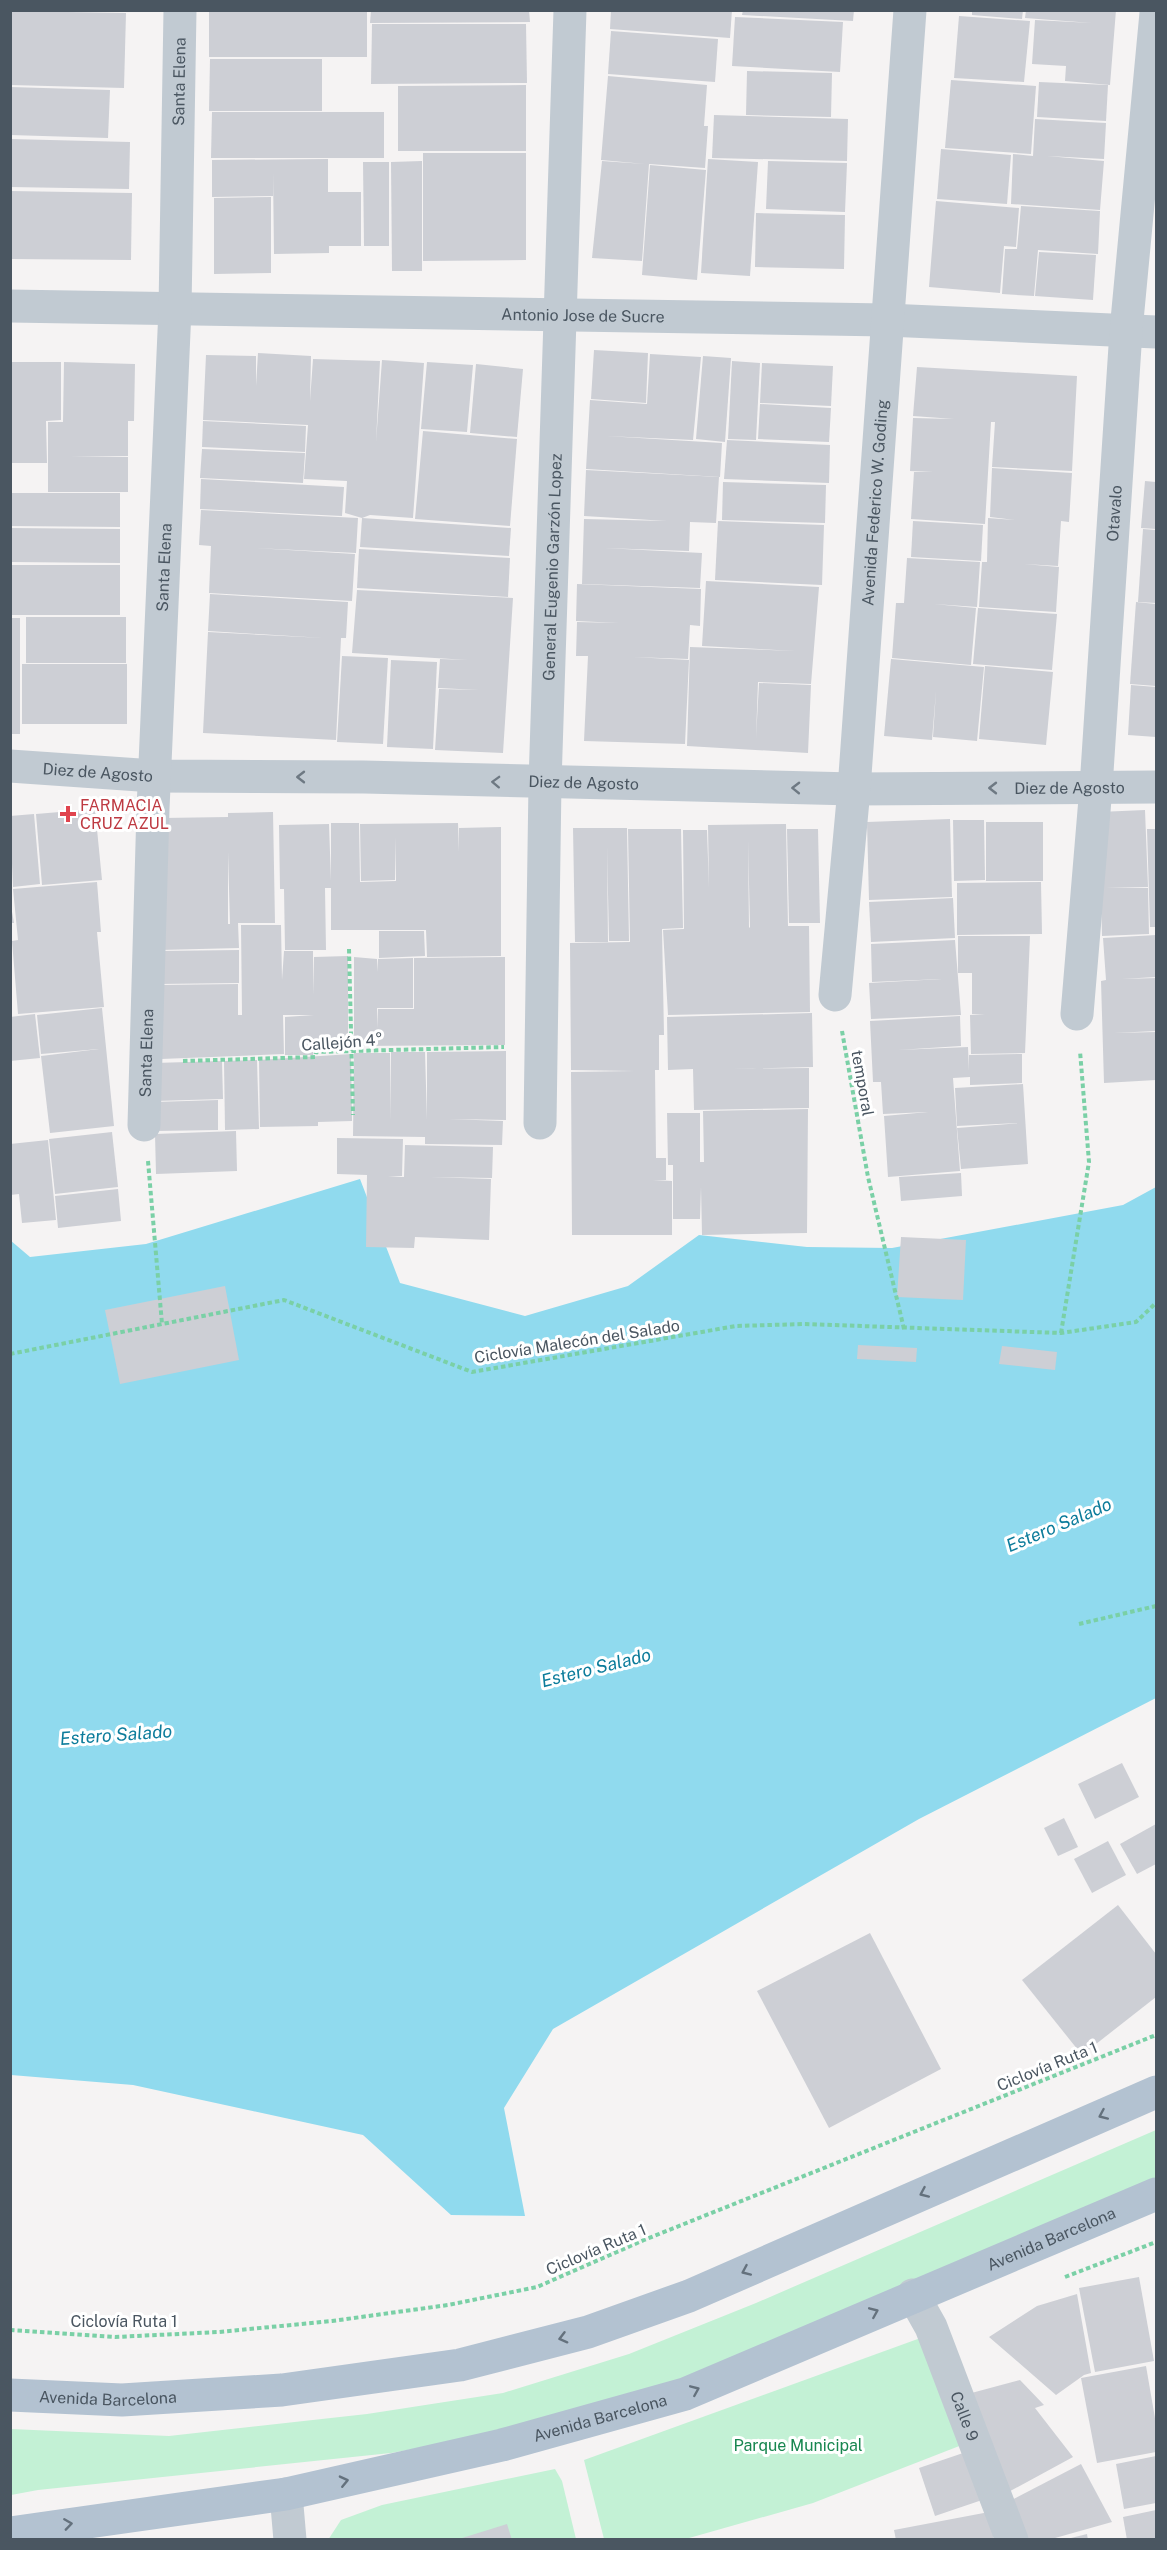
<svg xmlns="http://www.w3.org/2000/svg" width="1167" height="2550" viewBox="0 0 1167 2550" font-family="'Public Sans',sans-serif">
  <rect width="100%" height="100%" fill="#f5f3f3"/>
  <!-- green -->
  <g fill="#c3f1d5">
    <polygon points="1156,2130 1156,2180 727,2365 559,2422 391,2453 38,2490 11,2495 11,2429 169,2436 367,2414 503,2393 629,2354 756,2303"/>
    <polygon points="926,2336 967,2443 813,2503 682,2540 604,2539 584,2460"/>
    <polygon points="555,2469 562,2481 576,2539 328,2540 341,2520 382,2505"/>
  </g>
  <!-- water -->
  <polygon fill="#90daee" points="360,1179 400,1283 525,1316 628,1286 699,1235 807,1247 892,1248 1123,1205 1156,1187 1156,1698 919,1819 553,2029 504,2108 525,2216 451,2215 363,2135 133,2085 11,2075 10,1240 30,1257 146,1244"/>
  <!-- building -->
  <g fill="#cdcfd5" fill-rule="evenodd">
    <polygon points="371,10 529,10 530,22 370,23"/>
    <polygon points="611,10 732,10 730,38 610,29"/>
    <polygon points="743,10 854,10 853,21 742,15"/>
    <polygon points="972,10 1023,10 1022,19 972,15"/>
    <polygon points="1026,10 1116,10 1110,85 1065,81 1066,66 1032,64 1035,20 1092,23 1025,18"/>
    <polygon points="10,11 126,13 124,88 10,85"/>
    <rect x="209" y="12" width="158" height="45"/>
    <polygon points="959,16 1030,21 1024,82 954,78"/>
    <polygon points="735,17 843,22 840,72 732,66"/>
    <polygon points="372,24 526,24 527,83 371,84"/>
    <polygon points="611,31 718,39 715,82 608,74"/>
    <polygon points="210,59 322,59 322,111 209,111"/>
    <polygon points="747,71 832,73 831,117 746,115"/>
    <polygon points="608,76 707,85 704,126 708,126 705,168 649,164 642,261 592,258 602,161 645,164 601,160"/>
    <polygon points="951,80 1036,86 1031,154 945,148"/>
    <polygon points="1039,82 1108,85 1106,121 1037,117"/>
    <polygon points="526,85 526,151 398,151 398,86"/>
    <polygon points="10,87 110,90 108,138 10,135"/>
    <polygon points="212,112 384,112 384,158 211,158"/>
    <polygon points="714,115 848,119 847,161 712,158"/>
    <polygon points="1035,119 1106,123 1104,159 1047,156 1104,161 1100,210 1011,204 1013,154 1033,156"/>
    <polygon points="10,139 130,142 129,189 10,187"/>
    <polygon points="941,149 1011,155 1007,204 937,199"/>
    <polygon points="423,153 526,153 526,260 423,261"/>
    <polygon points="328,159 328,192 361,192 361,246 329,246 329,253 274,254 273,172 273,196 212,197 212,160"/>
    <polygon points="708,159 758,162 750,276 701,273"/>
    <polygon points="422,161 422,271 392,271 391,162"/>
    <polygon points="768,161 847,163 845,212 766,209"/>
    <polygon points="363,162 389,162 389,246 364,246"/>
    <polygon points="650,165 706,170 697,280 642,275"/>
    <polygon points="10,191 132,193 131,260 10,259"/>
    <polygon points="271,197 271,273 214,274 214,198"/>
    <polygon points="936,201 1019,208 1016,247 1004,246 1000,293 929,287"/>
    <polygon points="1021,206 1100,211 1098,254 1038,250 1034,296 1002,294 1005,249 1017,249"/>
    <polygon points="756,213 845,215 844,269 755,267"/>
    <polygon points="1039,252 1096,255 1093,300 1035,296"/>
    <polygon points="594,350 648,353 646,403 591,399"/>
    <polygon points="258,353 311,356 310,401 313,359 380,361 376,442 382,360 424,363 413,518 370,515 362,518 345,513 347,481 304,479 308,425 203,420 206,355 256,356 256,386"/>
    <polygon points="650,354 701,357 693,440 606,436 722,443 720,477 586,469 590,400 647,404"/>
    <polygon points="703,356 731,358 725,442 696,439"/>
    <polygon points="732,361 760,363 756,440 728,439"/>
    <polygon points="10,362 61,362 61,420 46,421 47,463 10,463"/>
    <polygon points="64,362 135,364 134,421 128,421 128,456 71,456 128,457 128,492 48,492 48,422 63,422"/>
    <polygon points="427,362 473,365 467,432 421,429"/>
    <polygon points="762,363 833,366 831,406 760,403"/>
    <polygon points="476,364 523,369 517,437 470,433"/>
    <polygon points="917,367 1077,376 1072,471 992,467 995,422 991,422 985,524 911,519 914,472 933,472 910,471 913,418 954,419 913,416"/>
    <polygon points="760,404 831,408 829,442 758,439"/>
    <polygon points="203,421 306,426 305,452 202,447"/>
    <polygon points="423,431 517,439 510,526 415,519"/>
    <polygon points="727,440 830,445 829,483 724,479"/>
    <polygon points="202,449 305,453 303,483 200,478"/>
    <polygon points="992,468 1072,473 1069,522 1061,521 1058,566 1024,564 1059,567 1056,612 979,607 982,562 987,562 988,518 1015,520 990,517"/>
    <polygon points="586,470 719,477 716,523 690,522 689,551 604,548 702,553 700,588 582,584 584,519 667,521 584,516"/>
    <polygon points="201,479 344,487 342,516 200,509"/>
    <polygon points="1145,481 1156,482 1156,529 1141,528"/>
    <polygon points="723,482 826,485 825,523 722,520"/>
    <polygon points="10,493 120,493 120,527 10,526"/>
    <polygon points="201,510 358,518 356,553 255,548 355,554 352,601 209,593 211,546 199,545"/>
    <polygon points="362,518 511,528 509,556 360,547"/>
    <polygon points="718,521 824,525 822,585 715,580"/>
    <polygon points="913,521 983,525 981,561 911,557"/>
    <polygon points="10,528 120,529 120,563 10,562"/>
    <polygon points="1143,529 1156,530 1156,603 1138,602"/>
    <polygon points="359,549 510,558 508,597 357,588"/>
    <polygon points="907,558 980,562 977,607 934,604 976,608 971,665 892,658 896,603 904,603"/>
    <rect x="10" y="565" width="110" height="50"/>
    <polygon points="706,581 819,587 811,684 758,682 756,738 759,683 811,685 808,753 687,746 690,647 796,651 702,646"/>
    <polygon points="577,584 701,589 700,626 690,625 688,659 633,657 689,660 685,744 584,741 588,656 576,656 577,622 619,623 576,621"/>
    <polygon points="357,590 513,598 503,753 435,750 439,689 479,690 438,688 440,659 468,660 352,653"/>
    <polygon points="210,594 348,602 346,638 341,638 336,740 203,733 208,632 324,638 208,631"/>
    <polygon points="1136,602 1156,604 1156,686 1130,684"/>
    <polygon points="978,608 1057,614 1052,670 973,664"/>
    <rect x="26" y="617" width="100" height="46"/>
    <rect x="10" y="618" width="10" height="116"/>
    <polygon points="342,656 388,658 383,744 337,742"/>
    <polygon points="891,659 984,667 977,741 933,737 936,691 932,740 884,736"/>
    <polygon points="391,660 437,662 433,749 387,747"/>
    <rect x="22" y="664" width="105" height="60"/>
    <polygon points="985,666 1053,672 1046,745 979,739"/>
    <polygon points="1131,685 1156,687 1156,737 1128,735"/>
    <polygon points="95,809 102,880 42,885 36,814"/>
    <polygon points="1145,810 1148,887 1106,888 1148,888 1149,934 1102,936 1099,812"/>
    <path d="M273 812 275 923H238L239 948 160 950 163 818 228 817V813ZM228 852 230 924H228Z"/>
    <polygon points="34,814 40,884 13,887 10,816"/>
    <polygon points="950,819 952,897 869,900 867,822"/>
    <polygon points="953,820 984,820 985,880 954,881"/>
    <rect x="986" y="822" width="57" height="59"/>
    <polygon points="331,823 359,823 360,882 396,881 396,837 395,880 361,881 360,824 458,823 459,852 459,828 501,827 501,956 427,957 426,930 331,930 331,888 325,888 326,950 285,950 284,889 280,889 279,825 329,824 331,881"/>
    <path d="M786 824 788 926H809L810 1012 668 1015 663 930 684 929 683 830H707L709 888 708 825ZM748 840 750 927 749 928Z"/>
    <polygon points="573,828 627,828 629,941 609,941 607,846 608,942 575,942"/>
    <polygon points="628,829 681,829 683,928 662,929 664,1035 659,1035 659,1070 655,1070 656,1158 666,1158 666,1180 653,1180 672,1181 672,1235 572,1235 571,1072 634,1071 571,1070 570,943 630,942"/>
    <polygon points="787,829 818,829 820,923 789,923"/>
    <polygon points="1147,829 1156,829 1156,927 1150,927"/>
    <polygon points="97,882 101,932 97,932 104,1007 18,1014 12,941 18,940 13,889"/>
    <polygon points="1041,882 1042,934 957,935 957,883"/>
    <polygon points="953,898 955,938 871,942 869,902"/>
    <polygon points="10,900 14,923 10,923"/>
    <polygon points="241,925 281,925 282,980 284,951 313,951 313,995 314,957 348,956 348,1049 313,1050 313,1055 285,1055 285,1017 314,1015 283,1015 284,1054 161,1059 160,985 238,984 238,1015 242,1015"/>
    <polygon points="379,931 424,931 425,956 379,958"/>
    <polygon points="1156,935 1156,977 1122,979 1156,978 1156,1031 1114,1033 1156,1032 1156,1080 1104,1083 1101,981 1106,980 1103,938"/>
    <polygon points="958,936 1030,936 1025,1053 971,1054 970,1015 985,1014 972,1014 972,973 958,973"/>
    <polygon points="955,940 961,1015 871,1019 869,983 942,979 872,982 871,944"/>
    <polygon points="239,950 239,983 158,984 158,951"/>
    <polygon points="354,957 377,959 377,972 378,959 413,958 413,1008 377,1008 378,1028 378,1009 414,1009 414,958 505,957 505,1045 354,1046"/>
    <polygon points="102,1008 114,1126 50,1133 41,1056 99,1049 41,1054 37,1015"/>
    <polygon points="812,1013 813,1067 730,1069 809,1068 809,1108 694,1110 693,1069 668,1070 667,1017"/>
    <polygon points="35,1014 40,1058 10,1061 10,1017"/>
    <polygon points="960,1016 961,1046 898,1050 968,1047 969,1071 969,1055 1022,1054 1022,1083 970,1085 970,1077 953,1078 960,1171 888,1177 884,1116 928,1112 883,1114 881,1082 873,1082 870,1021"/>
    <polygon points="506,1051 506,1120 449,1119 503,1121 502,1145 425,1144 425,1137 353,1136 354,1053 390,1053 390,1121 391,1052 425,1052 427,1120 427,1052"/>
    <polygon points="351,1054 352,1121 318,1122 318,1126 260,1127 259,1060"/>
    <polygon points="257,1060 259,1129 225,1130 224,1061"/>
    <polygon points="222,1061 223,1099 155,1101 154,1063"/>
    <polygon points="1023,1084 1028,1164 961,1169 957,1128 1020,1123 957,1126 955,1088"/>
    <polygon points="218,1100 218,1130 156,1131 155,1102"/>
    <polygon points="808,1109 807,1233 702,1235 701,1187 700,1219 673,1219 673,1165 668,1165 667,1113 700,1113 700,1162 704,1162 703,1111"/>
    <polygon points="236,1131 237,1171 156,1174 155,1134"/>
    <polygon points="112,1132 118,1187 55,1194 49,1139"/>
    <polygon points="337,1138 403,1139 402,1176 388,1177 404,1177 405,1145 493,1147 492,1178 430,1177 491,1179 489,1240 415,1237 414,1248 366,1247 367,1175 337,1174"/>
    <polygon points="48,1140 56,1220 22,1223 19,1194 10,1195 10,1144"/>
    <polygon points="961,1173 962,1196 901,1201 899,1177"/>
    <polygon points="118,1189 121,1221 58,1228 55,1196"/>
    <polygon points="901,1237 966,1240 963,1300 897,1297"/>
    <polygon points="225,1286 239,1360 120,1384 105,1310"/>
    <polygon points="858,1345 917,1348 916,1362 857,1359"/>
    <polygon points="1002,1346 1057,1352 1055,1370 999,1364"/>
    <polygon points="1122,1763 1139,1797 1095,1819 1078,1784"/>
    <polygon points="1064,1818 1078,1847 1058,1856 1044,1828"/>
    <polygon points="1156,1824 1156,1864 1137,1874 1120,1844"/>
    <polygon points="1108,1841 1126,1875 1092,1893 1074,1859"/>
    <polygon points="1118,1905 1156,1954 1156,1997 1082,2055 1022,1980"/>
    <polygon points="870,1933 941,2069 829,2128 757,1991"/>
    <polygon points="1139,2277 1154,2361 1095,2372 1079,2288"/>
    <polygon points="1077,2294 1091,2373 1084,2375 1056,2395 989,2337 1037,2306"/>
    <polygon points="1146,2366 1156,2424 1156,2452 1097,2463 1081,2378"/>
    <polygon points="1020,2380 1044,2405 1035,2408 1073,2457 1003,2495 964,2395"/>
    <polygon points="969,2451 985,2499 935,2516 919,2468"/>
    <polygon points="1156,2456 1156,2503 1124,2509 1116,2464"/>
    <polygon points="1081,2464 1112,2522 1048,2540 1017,2540 1004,2504"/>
    <polygon points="1156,2510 1156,2540 1127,2540 1123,2517"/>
    <polygon points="989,2512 994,2540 896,2540 894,2530"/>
    <polygon points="507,2524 512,2540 459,2540 459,2539"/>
    <polygon points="1087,2534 1088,2540 1067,2540 1067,2539"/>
  </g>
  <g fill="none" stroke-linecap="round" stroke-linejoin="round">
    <!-- path -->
    <g stroke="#7ad0a6" stroke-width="4" stroke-dasharray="4.5 3" stroke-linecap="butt">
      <polyline points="349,949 353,1115"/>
      <polyline points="842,1031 868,1177 904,1329"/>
      <polyline points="183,1061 315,1057 316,1052 504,1047"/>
      <polyline points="148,1161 162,1324"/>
      <polyline points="1061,1333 1089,1162 1080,1051"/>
      <polyline points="10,1354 284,1300 472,1372 736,1326 804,1324 1061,1333 1136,1322 1156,1303"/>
      <polyline points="1079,1624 1156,1606"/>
      <polyline points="1065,2277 1156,2242"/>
      <polyline points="10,2330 115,2337 219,2332 332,2321 448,2305 537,2287 644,2240 1156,2035"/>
    </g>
    <!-- minor -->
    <g stroke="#c1cad2" stroke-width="33">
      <path id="s1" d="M10 306 887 320 1156 332"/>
      <path id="s2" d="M10 766 154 776 364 777 854 789 1156 787"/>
      <path id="s3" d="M835 995 854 789 910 10"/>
      <path id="s4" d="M1077 1014 1096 787 1126 331 1156 13"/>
      <path id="s5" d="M540 1123 545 783 570 10"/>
      <path id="s6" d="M144 1125 153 809 175 309 180 10"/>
      <path id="s7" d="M913 2295 931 2327 1012 2540"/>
      <polyline points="286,2494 290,2540"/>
    </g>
    <!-- primary -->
    <g stroke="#b3c2d1" stroke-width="33">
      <path id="s8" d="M10 2395 122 2400 282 2390 460 2365 588 2332 689 2296 1156 2092"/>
      <path id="s9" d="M10 2533 286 2494 502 2445 685 2394 1156 2194"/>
    </g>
  </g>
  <!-- one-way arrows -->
  <defs><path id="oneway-chevron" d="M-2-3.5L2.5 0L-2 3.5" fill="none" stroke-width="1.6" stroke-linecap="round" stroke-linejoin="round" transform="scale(1.5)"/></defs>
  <g stroke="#6e7983">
    <use href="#oneway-chevron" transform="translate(301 777) rotate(-180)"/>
    <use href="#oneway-chevron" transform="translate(496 782) rotate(-178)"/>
    <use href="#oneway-chevron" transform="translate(796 788) rotate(-179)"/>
    <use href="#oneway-chevron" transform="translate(993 788) rotate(180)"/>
  </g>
  <g stroke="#64717d">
    <use href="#oneway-chevron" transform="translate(1103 2115) rotate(156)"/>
    <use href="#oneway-chevron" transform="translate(924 2193) rotate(156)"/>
    <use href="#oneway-chevron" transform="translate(746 2271) rotate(156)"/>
    <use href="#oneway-chevron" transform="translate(874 2312) rotate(-23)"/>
    <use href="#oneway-chevron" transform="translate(563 2338) rotate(165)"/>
    <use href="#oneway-chevron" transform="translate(695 2390) rotate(-23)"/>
    <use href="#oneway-chevron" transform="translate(344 2481) rotate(-13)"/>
    <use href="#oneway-chevron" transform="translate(68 2524) rotate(-8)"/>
  </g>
  <!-- markers -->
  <path fill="#e0444e" stroke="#fff" stroke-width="2" d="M65 805h6v6h6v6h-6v6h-6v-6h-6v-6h6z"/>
  <g text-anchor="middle" stroke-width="6" stroke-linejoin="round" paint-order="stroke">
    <!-- street labels -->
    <g font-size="16" fill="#4a5661" stroke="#fff">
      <text dy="6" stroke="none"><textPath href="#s6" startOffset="1044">Santa Elena</textPath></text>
      <text dy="6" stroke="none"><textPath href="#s1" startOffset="573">Antonio Jose de Sucre</textPath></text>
      <text dy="6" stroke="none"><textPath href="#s3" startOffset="494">Avenida Federico W. Goding</textPath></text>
      <text dy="6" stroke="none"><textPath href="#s4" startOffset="502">Otavalo</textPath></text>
      <text dy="6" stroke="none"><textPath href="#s5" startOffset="556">General Eugenio Garzón Lopez</textPath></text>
      <text dy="6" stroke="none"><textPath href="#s6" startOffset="558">Santa Elena</textPath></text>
      <text dy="6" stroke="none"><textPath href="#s2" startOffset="88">Diez de Agosto</textPath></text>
      <text dy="6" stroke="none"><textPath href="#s2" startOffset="574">Diez de Agosto</textPath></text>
      <text dy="6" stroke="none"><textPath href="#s2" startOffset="1060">Diez de Agosto</textPath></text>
      <text transform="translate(342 1042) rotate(-4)" y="6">Callejón 4°</text>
      <text dy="6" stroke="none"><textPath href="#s6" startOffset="72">Santa Elena</textPath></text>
      <text transform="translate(863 1083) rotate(80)" y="6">temporal</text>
      <text transform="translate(577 1341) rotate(-9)" y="6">Ciclovía Malecón del Salado</text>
      <text transform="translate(1047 2066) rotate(-22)" y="6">Ciclovía Ruta 1</text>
      <text dy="6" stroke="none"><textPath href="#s9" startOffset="1088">Avenida Barcelona</textPath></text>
      <text transform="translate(596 2249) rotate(-23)" y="6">Ciclovía Ruta 1</text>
      <text x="124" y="2327">Ciclovía Ruta 1</text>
      <text dy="6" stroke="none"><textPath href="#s8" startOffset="98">Avenida Barcelona</textPath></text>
      <text dy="6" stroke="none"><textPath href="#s7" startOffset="132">Calle 9</textPath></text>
      <text dy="6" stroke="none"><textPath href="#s9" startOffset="602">Avenida Barcelona</textPath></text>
    </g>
    <!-- health labels -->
    <g font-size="16" fill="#be3a42" stroke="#fff" text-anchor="start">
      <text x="80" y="811">FARMACIA<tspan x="80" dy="18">CRUZ AZUL</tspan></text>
    </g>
    <!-- park labels -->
    <g font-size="16" fill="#17864f" stroke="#fff">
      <text x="798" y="2451">Parque Municipal</text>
    </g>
    <!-- water labels -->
    <g font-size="18" font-style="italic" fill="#0c7c9b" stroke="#fff">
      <text transform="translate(1059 1525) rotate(-23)" y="6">Estero Salado</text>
      <text transform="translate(596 1668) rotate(-14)" y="6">Estero Salado</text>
      <text transform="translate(116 1735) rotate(-4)" y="6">Estero Salado</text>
    </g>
  </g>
  <!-- border -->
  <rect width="1167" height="2550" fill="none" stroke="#4a5661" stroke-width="24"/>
</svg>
